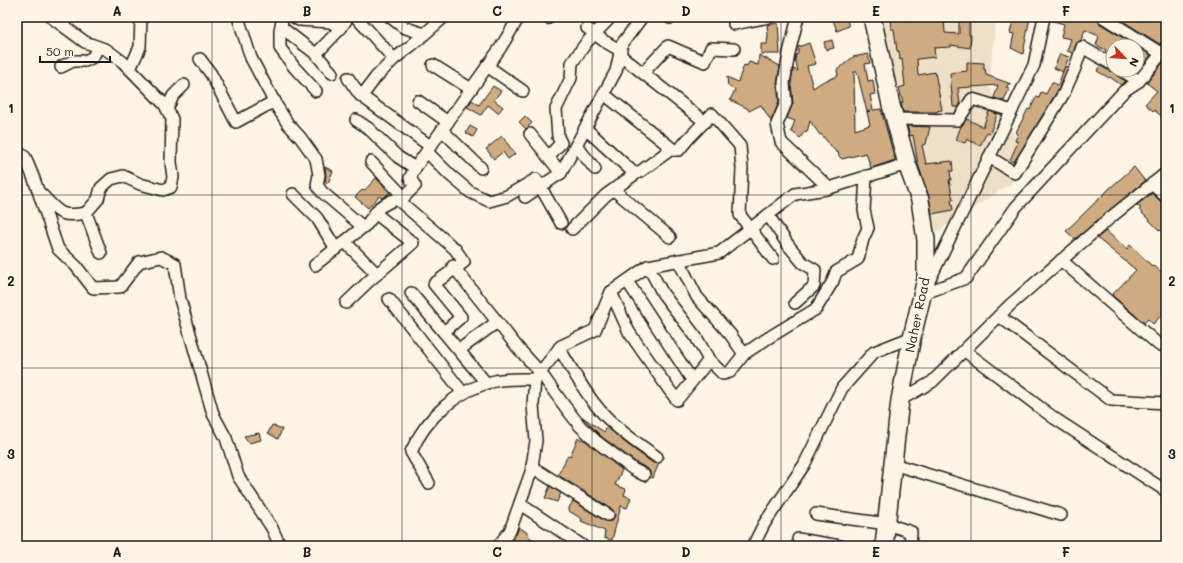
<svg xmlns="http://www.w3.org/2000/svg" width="1183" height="563" viewBox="0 0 1183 563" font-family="Mali,sans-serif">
  <rect width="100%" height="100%" fill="#fcf5e5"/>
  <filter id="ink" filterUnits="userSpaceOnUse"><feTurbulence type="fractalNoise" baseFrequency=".025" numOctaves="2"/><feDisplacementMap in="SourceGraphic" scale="8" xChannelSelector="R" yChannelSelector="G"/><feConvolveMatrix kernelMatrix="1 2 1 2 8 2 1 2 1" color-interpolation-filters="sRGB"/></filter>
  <g filter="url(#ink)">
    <!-- built -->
    <polygon fill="#eedfc7" points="881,17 996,17 989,87 1030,166 1010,184 934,234 897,99"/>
    <!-- building -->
    <g fill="#cfab81" stroke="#1c1c1c" fill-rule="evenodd">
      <polygon points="832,17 846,17 849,26 837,31"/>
      <polygon points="908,17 908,20 944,19 945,33 959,34 959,21 962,21 962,17 969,17 969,35 971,35 970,48 951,45 951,47 934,48 935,57 917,59 918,75 935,72 942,110 937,111 937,112 903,112 901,103 903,103 899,88 905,86 902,59 900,60 899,51 897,51 894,29 891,29 890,18"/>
      <polygon points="1014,17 1030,17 1023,54 1011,48 1014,34 1010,33"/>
      <polygon points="1051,17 1096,17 1099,23 1136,46 1119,46 1113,43 1113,57 1105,52 1106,50 1096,45 1099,36 1085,30 1081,40 1076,44 1073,53 1067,51 1071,39 1061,37 1064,24 1050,20"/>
      <polygon points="1116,17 1132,17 1140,21 1141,17 1157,17 1166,21 1166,36 1164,41 1160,44"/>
      <polygon points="778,23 780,54 761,54 761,44 767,44 768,35 767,25"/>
      <polygon points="832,40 834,48 826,50 824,42"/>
      <path d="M809 43 816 64 807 66 813 88 822 82 838 76 837 70 853 57 868 54 870 63 865 64 868 81 873 80 875 94 870 95 873 110 881 109 895 160 871 168 866 153 842 159 839 156 838 152H836L821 134 820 135 810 121 807 132 805 131 800 138 791 131 795 121 787 118 793 103 791 83 793 69 798 71 795 59 796 55 798 54V47ZM854 72H857L867 112 870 111 867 112 870 125 855 130Z"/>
      <polygon points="1137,47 1151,55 1143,64 1137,61"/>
      <polygon points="1060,54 1069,57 1063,72 1054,68"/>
      <polygon points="759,55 780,66 777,84 779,102 771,121 761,105 749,111 747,108 730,100 735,90 728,86 727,77 738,82 744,65 747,66 749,62 758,65"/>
      <polygon points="1164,61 1166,62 1166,68 1163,72 1166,75 1166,120 1154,110 1153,111 1145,104 1157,91 1147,83"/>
      <polygon points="967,62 984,63 984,70 985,69 986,75 1011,84 1008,84 1006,88 1009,89 1004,101 994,98 998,85 958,88 960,105 958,107 953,107 950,73 967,71"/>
      <polygon points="1065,66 1068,67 1058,90 1014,162 1010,160 1018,142 1015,141 1018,134 1016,132 1028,109 1030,110 1036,97 1039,98 1041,92 1046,94 1052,82 1058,85"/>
      <polygon points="1101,66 1109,71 1114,72 1117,76 1126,81 1121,85 1110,77 1109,78 1097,71"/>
      <polygon points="493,86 501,91 494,100 503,107 498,113 488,105 481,115 467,107 472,100 479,105"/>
      <polygon points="989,111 997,114 990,133 987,132 980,146 967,139 965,143 956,140 961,126 967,119 983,127"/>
      <polygon points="525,116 532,123 526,129 519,122"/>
      <polygon points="470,126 477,130 473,137 466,133"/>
      <polygon points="907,126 930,127 926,144 922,145 926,164 952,161 953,171 950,171 951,180 949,180 953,200 951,200 953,210 932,214 929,197 918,164 913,135 910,136"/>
      <polygon points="502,136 515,154 508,159 503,152 494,159 486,149"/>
      <polygon points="325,167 333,171 328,183 325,182 326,176"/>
      <polygon points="1134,167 1145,181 1075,239 1066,231 1110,188"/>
      <polygon points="376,178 390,193 382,198 379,196 368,208 355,197 362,190 364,191"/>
      <polygon points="1152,193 1161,202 1166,204 1166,235 1161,230 1160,231 1139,210 1141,208 1137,205"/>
      <polygon points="1106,231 1127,249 1130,245 1152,266 1153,265 1166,276 1166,310 1153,324 1148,319 1144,323 1112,295 1136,270 1097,238"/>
      <polygon points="581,416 604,432 607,427 627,444 653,463 659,463 653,478 650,477 650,472 648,469 637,463 602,437"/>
      <polygon points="272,425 282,429 278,439 268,433"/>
      <polygon points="259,433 261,440 249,443 244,436"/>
      <polygon points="578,438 586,441 622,470 615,485 626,489 624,495 631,498 627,508 621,506 612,540 604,538 605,531 581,521 582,519 569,511 569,508 573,501 605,521 612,521 615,516 614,512 612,509 558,475 568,455 570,456"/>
      <polygon points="550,486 561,493 557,502 545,498"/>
      <polygon points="519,527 529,534 528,536 542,546 512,546 511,540 516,535"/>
    </g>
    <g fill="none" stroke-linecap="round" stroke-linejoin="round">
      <defs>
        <g id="street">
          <polyline points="51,17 85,42 107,50 123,62 165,105 172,119 171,162 173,177 171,187 163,190 140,184 123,176 111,179 101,188 98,199 86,213 101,253"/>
          <polyline points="238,17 251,58 276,105 288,124 300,137 316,159 319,175 317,185 322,192 363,227"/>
          <polyline points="283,17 280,30 280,48 294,67 316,91"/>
          <polyline points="294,17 299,20 330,22 341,28"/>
          <polyline points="356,17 394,59"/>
          <polyline points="390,17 403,27 424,34"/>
          <polyline points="546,17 548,18 549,17"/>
          <polyline points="669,17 670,18"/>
          <polyline points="734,17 734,24 769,17"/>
          <polyline points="798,17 789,53 784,83 786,103 777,124 781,142 829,188"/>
          <polyline points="1103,17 1162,54"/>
          <polyline points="281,27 316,54 332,73"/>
          <polyline points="587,28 604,41 621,51"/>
          <polyline points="316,54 341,28 348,17"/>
          <polyline points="620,55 705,122"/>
          <polyline points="200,59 211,74 236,122 275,101"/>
          <polyline points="433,65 471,89"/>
          <polyline points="487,66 523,91"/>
          <polyline points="61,67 73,61 85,61 93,57 98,47"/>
          <polyline points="130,69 140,47 141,17"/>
          <polyline points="1121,70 1139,81"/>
          <polyline points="643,73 668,46 705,62 711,48 734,49"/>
          <polyline points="348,78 360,95 430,146"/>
          <polyline points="604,94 674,150"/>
          <polyline points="362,96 376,77 394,59 412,45 444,17"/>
          <polyline points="418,101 448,122"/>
          <polyline points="167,109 173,96 184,85"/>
          <polyline points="895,119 958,120 972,99 1012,111"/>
          <polyline points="356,120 368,128 398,157 415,168"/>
          <polyline points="585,128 635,174"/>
          <polyline points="442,130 481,168"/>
          <polyline points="530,134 561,173"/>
          <polyline points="576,145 595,169"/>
          <polyline points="17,151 25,157 34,179 58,249 76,266 93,288 120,287 139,262 161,257 175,264 180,299 213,414 226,438 238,476 272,528 280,546"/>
          <polyline points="427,152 450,175 470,192 489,201 507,196 536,179 561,223"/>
          <polyline points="548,157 561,143 558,137 556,109 571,78 572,63 586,43 611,17"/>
          <polyline points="989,157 1015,173 1064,93 1075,68 1082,47 1113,65"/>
          <polyline points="371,162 404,197"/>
          <polyline points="1152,184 1166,197"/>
          <polyline points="614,190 670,237"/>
          <path d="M41 194C59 212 59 218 86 213"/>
          <polyline points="293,194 317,218 336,249"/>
          <polyline points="525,197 561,173 616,71 622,44 642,17"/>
          <polyline points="397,199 455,249 464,262 434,284 461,317 444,332"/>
          <polyline points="768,215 789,246 803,263 815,270 814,286 795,303"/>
          <polyline points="572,229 606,195 635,174 641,171 670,150 679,150 688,139 712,114 740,146 742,168 740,215 773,259"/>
          <polyline points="345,242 377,274"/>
          <polyline points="678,260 697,297 730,334 744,354"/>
          <polyline points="1061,260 1159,345"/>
          <polyline points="315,265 367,224 380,207 391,201 404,197 415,186 410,178 415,168 501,47 519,17"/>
          <polyline points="453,266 518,348 540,372 566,408 580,426 597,442 633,469 644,475"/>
          <polyline points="648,266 663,294 696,337 709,360"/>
          <polyline points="627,281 692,380"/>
          <polyline points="928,283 1034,65 1044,17"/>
          <polyline points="611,292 629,332 670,391 677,400 709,360 723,374 730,372 744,354 768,338 816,309 833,281 836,272 858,259 863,239 868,228 864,210 866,176"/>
          <polyline points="411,293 487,384"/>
          <polyline points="922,294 966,278 1016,207 1124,91 1139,81 1166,48"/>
          <polyline points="389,299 463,393"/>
          <polyline points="346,303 369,281 413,243 375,213"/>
          <polyline points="999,316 1111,400 1166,403"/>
          <path d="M559 348C570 366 581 386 594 403 611 425 634 441 657 457"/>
          <polyline points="459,350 497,322"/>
          <polyline points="965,351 1054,418 1166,491"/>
          <polyline points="900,400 932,382 1010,305 1111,217 1166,173"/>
          <polyline points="893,464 1061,515"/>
          <polyline points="532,467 608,515"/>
          <path d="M429 483 411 452C426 417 458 389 495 381 508 378 522 379 535 379"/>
          <polyline points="520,504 583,546"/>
          <polyline points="816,514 887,524 911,532 910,546"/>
          <polyline points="798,539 840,546"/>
          <polyline points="498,546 510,531 531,472 536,441 533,405 535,379 561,346 595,330 611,292 648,266 719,253 795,194 826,189 907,164"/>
          <polyline points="753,546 764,524 804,465 842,388 874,352 912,337"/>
        </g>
        <polyline id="primary" points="872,17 891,105 907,164 920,200 926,240 926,279 912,337 900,400 884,546"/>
      </defs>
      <!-- street casing -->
      <use href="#street" stroke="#1c1c1c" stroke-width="14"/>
      <!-- primary casing -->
      <use href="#primary" stroke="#1c1c1c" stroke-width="20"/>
      <!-- street -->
      <use href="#street" stroke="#fcf5e5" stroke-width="11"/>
      <!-- primary -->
      <use href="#primary" stroke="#fcf5e5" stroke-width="17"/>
    </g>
  </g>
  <!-- grid -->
  <path fill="none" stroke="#1c1c1c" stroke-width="1" stroke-opacity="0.55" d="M212 17V546M402 17V546M592 17V546M781 17V546M971 17V546M17 195H1166M17 368H1166"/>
  <g text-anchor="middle" stroke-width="3" stroke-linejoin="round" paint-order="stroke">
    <!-- street labels -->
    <g font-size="13" fill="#1c1c1c" stroke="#fcf5e5">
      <text transform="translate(917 315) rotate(-78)" y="5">Naher Road</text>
    </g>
  </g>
  <!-- margin -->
  <rect width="1183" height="563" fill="none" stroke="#fcf5e5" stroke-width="44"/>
  <!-- north arrow -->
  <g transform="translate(1125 58) rotate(115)"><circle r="19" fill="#fcf5e5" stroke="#a29e95"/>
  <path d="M0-3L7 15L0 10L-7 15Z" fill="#c8321e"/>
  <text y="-6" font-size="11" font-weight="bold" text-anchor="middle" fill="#1c1c1c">N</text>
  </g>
  <!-- scale -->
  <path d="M40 56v6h70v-6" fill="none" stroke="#1c1c1c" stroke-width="2"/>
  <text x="46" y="56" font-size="12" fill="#1c1c1c" stroke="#fcf5e5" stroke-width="3" paint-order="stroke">50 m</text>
  <rect x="22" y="22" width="1139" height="519" fill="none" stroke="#1c1c1c" stroke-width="1.5"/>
  <g font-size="13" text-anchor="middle" font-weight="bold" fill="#1c1c1c">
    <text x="117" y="16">A</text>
    <text x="307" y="16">B</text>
    <text x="497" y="16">C</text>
    <text x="686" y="16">D</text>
    <text x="876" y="16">E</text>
    <text x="1066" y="16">F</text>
    <text x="11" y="113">1</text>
    <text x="1172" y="113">1</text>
    <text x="11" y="286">2</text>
    <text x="1172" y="286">2</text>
    <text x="11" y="459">3</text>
    <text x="1172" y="459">3</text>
    <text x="117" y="557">A</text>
    <text x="307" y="557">B</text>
    <text x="497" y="557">C</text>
    <text x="686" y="557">D</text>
    <text x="876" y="557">E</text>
    <text x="1066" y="557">F</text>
  </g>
</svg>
